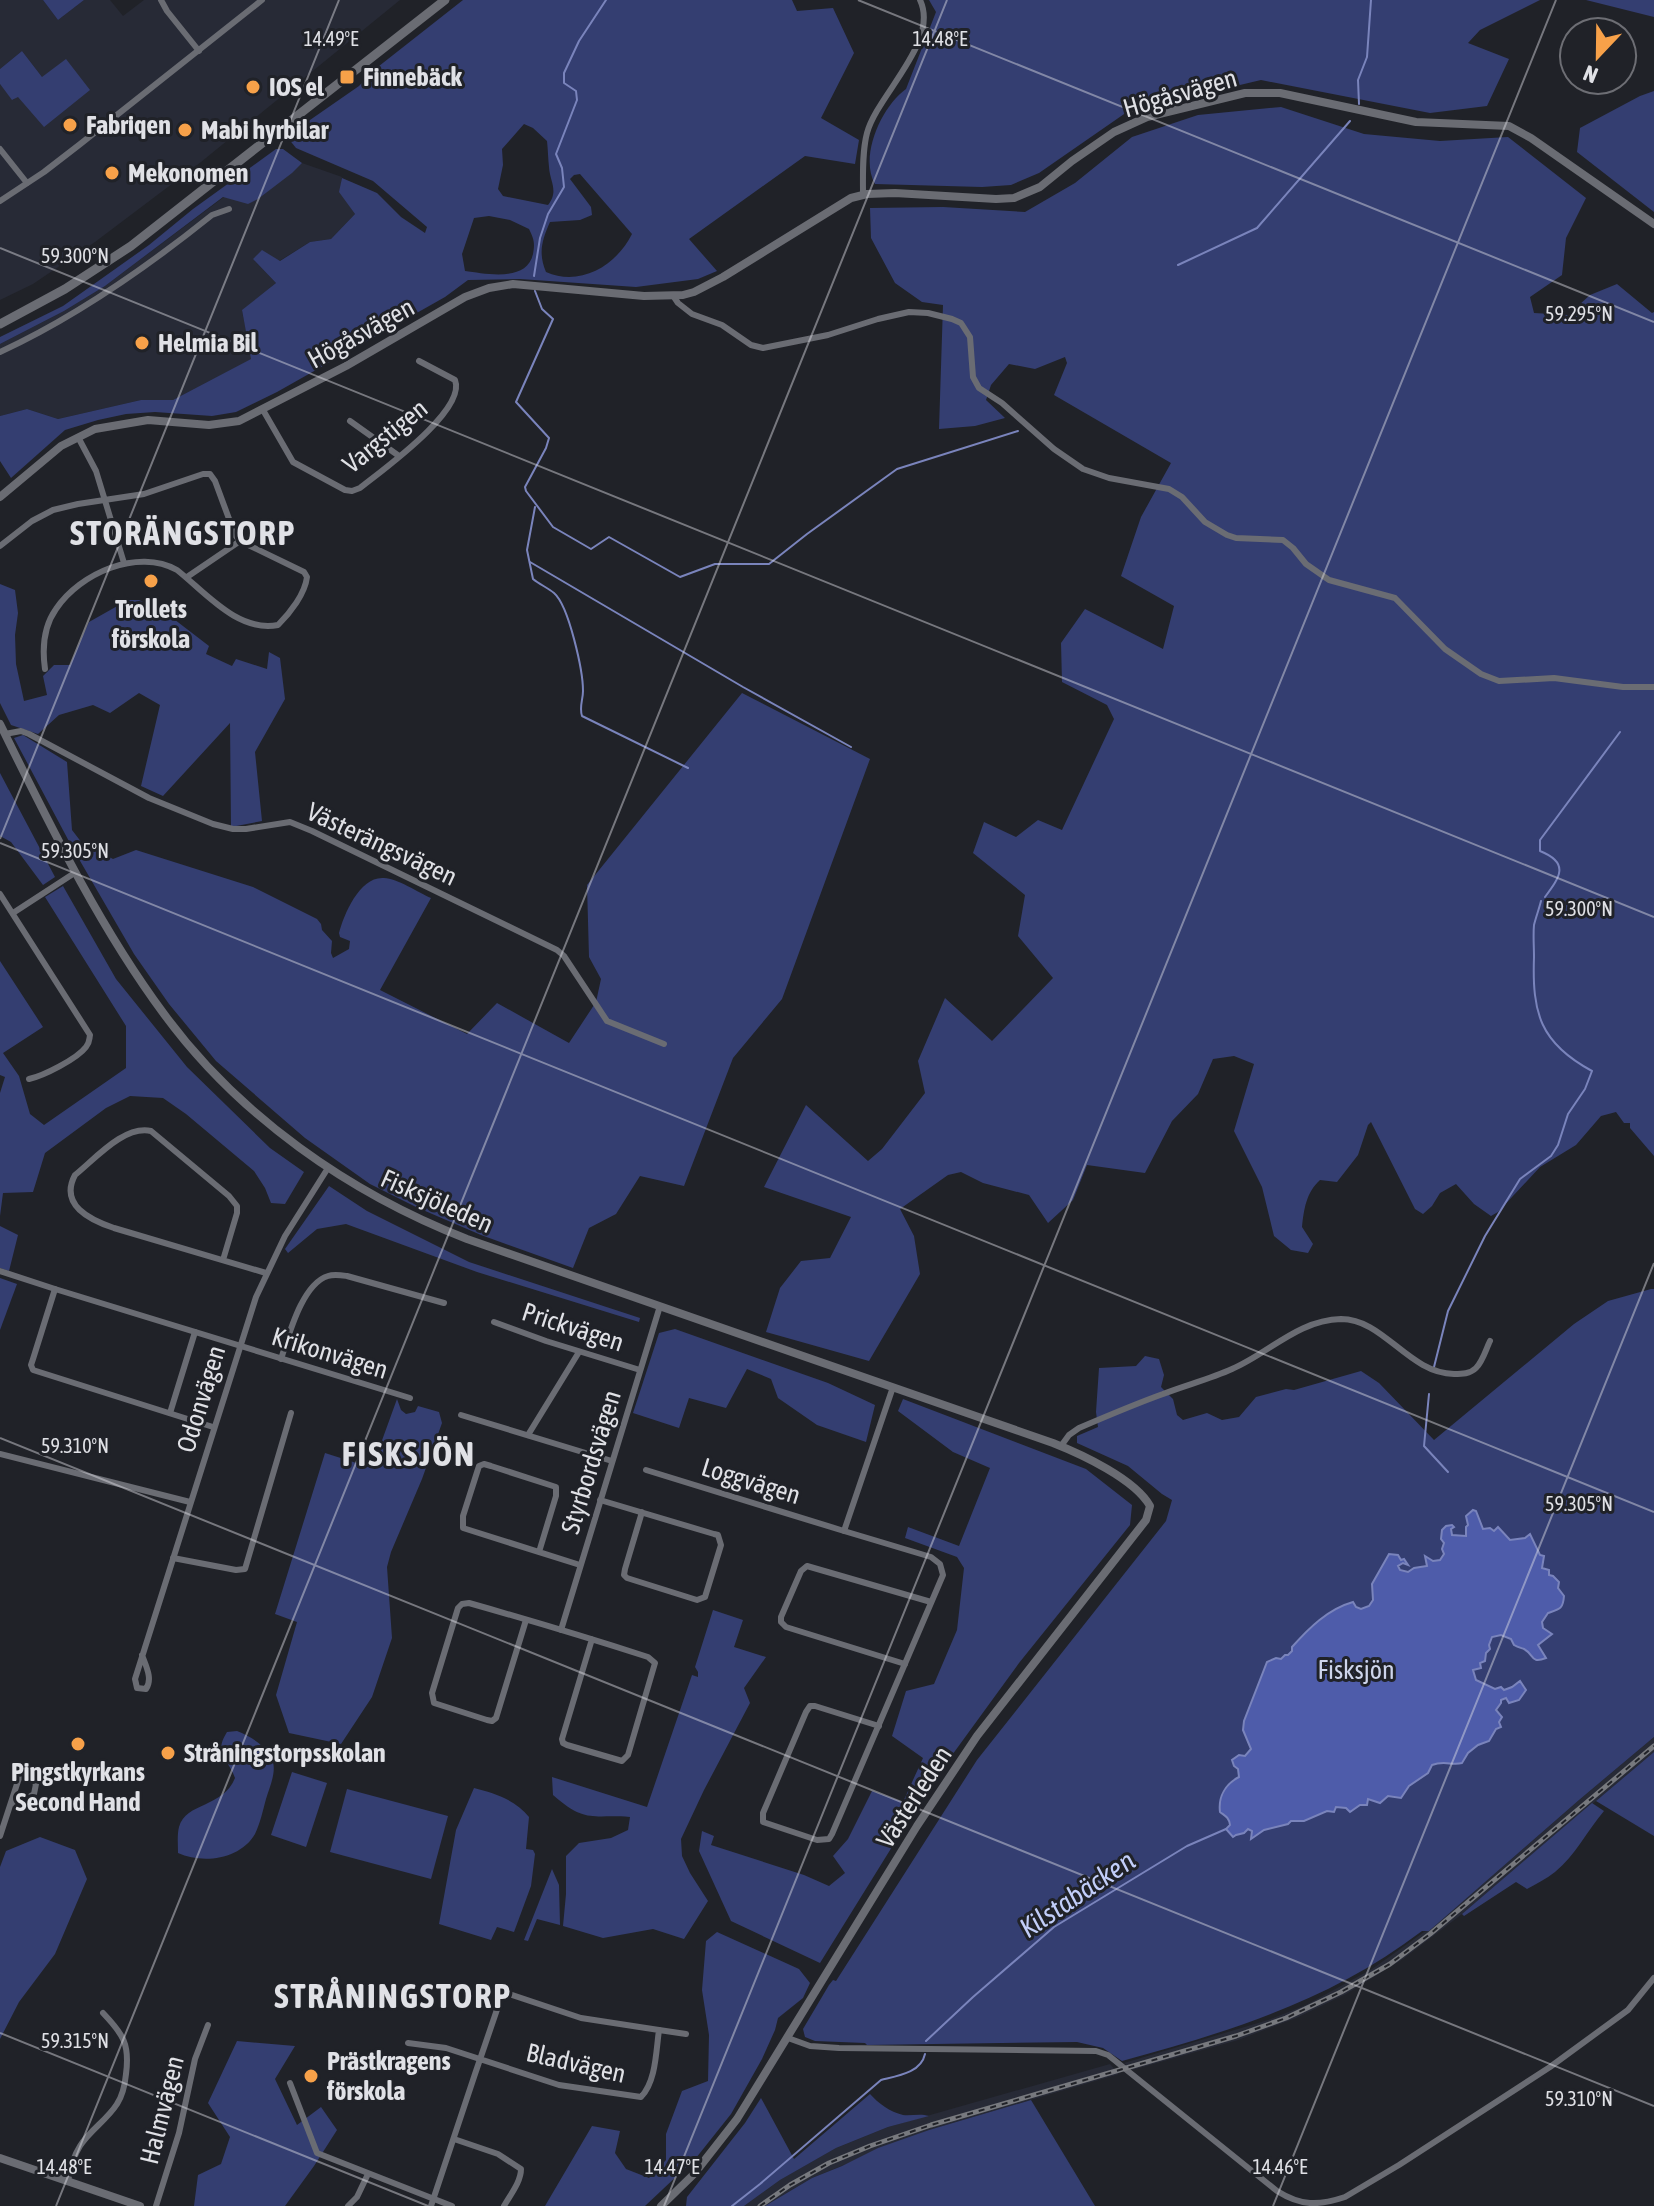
<svg xmlns="http://www.w3.org/2000/svg" width="1654" height="2206" viewBox="0 0 1654 2206" font-family="'Asap Condensed',sans-serif">
  <rect width="100%" height="100%" fill="#202228"/>
  <!-- built -->
  <g fill="#272a36">
    <polygon points="0,0 43,0 58,20 84,0 110,0 123,16 144,0 400,0 201,162 95,242 33,284 0,300 0,84 13,100 42,77 22,51 0,69"/>
    <polygon points="302,163 342,177 340,192 355,214 331,239 310,242 279,261 253,259 276,283 242,311 252,359 173,400 141,400 58,419 27,409 0,416 0,344 64,311 105,286 224,197 258,199"/>
    <polygon points="1654,1737 1654,1752 1462,1914 1403,1959 1346,1994 1296,2018 1238,2040 1132,2070 1124,2063 1268,2020 1306,2005 1372,1969 1424,1932 1430,1930 1579,1800"/>
    <polygon points="1110,2064 1119,2074 929,2130 812,2178 765,2206 744,2206 780,2180 836,2148 888,2127"/>
  </g>
  <!-- green -->
  <g fill="#343e71" fill-rule="evenodd">
    <polygon points="43,0 84,0 58,20"/>
    <path d="M463 0H792L797 11 833 8 854 53 821 118 859 140 855 164 805 156 689 239 717 271 698 279 636 287 520 279 468 280 445 297 277 392 236 412 212 416 155 412 126 414 98 420 65 430 11 478 0 461V416L27 409 58 419 141 400H173L251 359 242 310 276 283 253 259 262 250 280 261 310 242 331 239 355 214 339 192 342 178 377 193 401 217 425 233 427 227 373 181 296 148 288 138 297 129 359 86 374 70ZM524 124 533 128 547 141C548 150 548 158 549 167 550 182 559 191 548 205L503 196 498 189 503 165 502 149ZM580 174 632 234C616 266 580 287 546 272 538 253 542 240 550 222L580 220 592 215 591 207 570 179 574 175ZM489 216 510 220 529 229C534 239 535 243 533 254 527 282 487 274 465 271L462 254 474 218Z"/>
    <path d="M929 0H1540L1480 30 1468 43 1509 59 1487 106 1430 113 1261 80 1202 94 1163 99 1127 112 1039 173 1011 185 982 187 875 184C859 156 882 106 906 89L936 12Z"/>
    <polygon points="1586,0 1654,0 1654,17"/>
    <polygon points="22,51 42,77 66,59 90,90 44,127 18,97 12,100 0,84 0,69"/>
    <polygon points="1654,91 1654,212 1577,152 1580,128 1640,96"/>
    <path d="M1281 107 1364 134 1440 141 1508 137 1586 198 1566 238 1562 275 1530 297 1534 313 1568 315 1590 295 1617 284 1652 313 1654 312V1156L1630 1128V1123H1624L1616 1112 1601 1116 1576 1145 1540 1167 1498 1212 1491 1216 1474 1204 1456 1184 1440 1193 1432 1206 1423 1214 1415 1209 1371 1122 1368 1125 1358 1155 1337 1182 1320 1180C1306 1193 1304 1209 1302 1227L1313 1244 1308 1253 1291 1250 1274 1236 1262 1187 1234 1131 1254 1064 1234 1056 1213 1059 1198 1094 1172 1121 1145 1173 1087 1165 1073 1200 1048 1223 1029 1195 983 1183 961 1172 948 1175 900 1209 914 1236 920 1274 869 1361 766 1332 780 1288 801 1261 830 1258 851 1217 764 1187 806 1105 868 1161 882 1149 925 1093 918 1061 945 998 992 1041 1053 978 1018 936 1025 895 973 853 984 822 1016 837 1038 820 1062 830 1114 719 1107 705 1062 682 1061 643 1085 609 1163 649 1174 606 1121 576 1141 517 1171 463 1054 395 1067 363 1065 357 1035 369 1009 364 991 385 986 400 1005 418 975 426 939 429 943 305 922 302 895 283 871 238 870 208 943 207 1025 212 1075 183 1132 137 1198 115Z"/>
    <polygon points="276,149 283,149 302,163 292,173 258,199 248,204 223,197 105,286 64,311 0,344 0,337 63,306 149,245 193,209"/>
    <polygon points="0,584 15,590 18,613 15,635 16,664 24,701 47,695 43,676 54,665 70,665 89,622 128,600 139,600 166,613 209,646 206,654 232,666 236,659 267,669 269,652 280,658 285,699 255,752 262,821 231,827 230,723 163,796 141,786 160,705 139,693 110,713 93,705 59,715 38,734 11,725 0,703"/>
    <path d="M742 693 870 759 782 999 733 1058 684 1186 640 1176 616 1214 589 1228 573 1268 481 1235 416 1207 370 1184 305 1138 216 1061 169 1004 134 954 72 847 14 738 23 735 67 762 72 830 82 843 113 859 136 850 253 887 317 919 321 924 322 930 332 941 331 953 333 958 349 949 350 941 340 937 339 933C344 914 360 876 384 878 397 878 419 893 431 898L380 990 467 1034 497 1003 569 1043 596 1002 601 979 589 957 587 885Z"/>
    <polygon points="0,773 55,877 43,885 11,842 0,836"/>
    <polygon points="63,886 116,979 187,1067 270,1148 304,1172 285,1204 271,1203 265,1188 254,1171 186,1114 163,1098 130,1096 106,1108 45,1153 33,1192 3,1193 0,1216 0,1093 5,1077 0,1075 0,961 43,1027 3,1053 19,1076 30,1114 44,1125 126,1068 126,1026 45,897"/>
    <polygon points="329,1186 367,1211 469,1262 640,1318 639,1322 477,1272 346,1224 317,1229 288,1253 285,1249"/>
    <polygon points="0,1226 18,1235 9,1271 0,1268"/>
    <polygon points="0,1278 17,1284 0,1330"/>
    <path d="M1651 1289H1654V1737L1579 1800 1429 1931H1422C1330 2001 1231 2031 1122 2061L1103 2048 1077 2042 867 2045 865 2043 815 2041 805 2037 803 2029 829 1985 833 1980 836 1981 977 1760 1166 1521 1172 1500 1162 1494 1128 1466 1077 1443V1436L1098 1427 1096 1412 1099 1368 1136 1366 1145 1356 1159 1359 1164 1375 1161 1387 1173 1399 1177 1415 1183 1420 1207 1413 1222 1420 1239 1417 1256 1397 1286 1389 1294 1390 1361 1371 1379 1383 1434 1440 1574 1324 1608 1301Z"/>
    <polygon points="675,1329 828,1383 875,1405 866,1442 817,1425 778,1398 771,1379 747,1369 726,1408 689,1398 679,1428 633,1413 659,1333"/>
    <polygon points="397,1399 401,1410 406,1414 415,1412 418,1406 439,1412 442,1423 422,1479 391,1552 387,1567 392,1638 372,1697 341,1744 289,1733 276,1695 297,1622 275,1614 325,1453 372,1468"/>
    <polygon points="903,1399 1086,1469 1132,1505 1130,1525 1019,1663 931,1784 820,1963 731,1921 699,1851 702,1831 714,1836 711,1845 804,1875 829,1886 845,1873 833,1856 848,1839 872,1791 903,1802 923,1758 892,1736 906,1691 934,1684 957,1630 964,1568 957,1557 905,1538 908,1527 959,1546 990,1468 953,1452 898,1411"/>
    <path d="M713 1610 743 1620 734 1647 766 1657 744 1688 750 1703 704 1790 681 1839 682 1856 690 1873 708 1901 684 1939 653 1929 603 1938 563 1926 566 1894V1856L579 1843 611 1838 628 1830 630 1817C592 1814 586 1824 553 1795L552 1777 647 1807 692 1675 698 1677V1672L695 1667Z"/>
    <path d="M237 1731C250 1736 263 1744 271 1757 278 1769 270 1786 266 1799 263 1810 260 1824 255 1834 240 1860 202 1864 178 1853 178 1845 177 1835 179 1827 186 1802 223 1808 235 1778 228 1758 213 1754 227 1732Z"/>
    <polygon points="1654,1752 1654,1836 1596,1801"/>
    <polygon points="292,1772 327,1783 306,1847 271,1835"/>
    <path d="M474 1788C494 1793 516 1800 529 1817L526 1849 533 1850 535 1854 531 1886 514 1932 497 1927 491 1940 439 1924 456 1830Z"/>
    <polygon points="347,1789 448,1816 431,1879 330,1852"/>
    <path d="M1592 1803 1604 1811C1587 1831 1575 1856 1555 1872 1546 1879 1536 1884 1527 1889L1516 1882 1464 1916 1462 1914Z"/>
    <polygon points="40,1837 75,1850 87,1879 55,1954 19,2002 0,2039 0,1867 6,1851"/>
    <polygon points="552,1869 559,1885 560,1925 537,1919 528,1941 524,1940"/>
    <polygon points="717,1932 799,1969 810,1983 803,1998 778,2018 775,2030 762,2059 731,2114 696,2158 645,2206 545,2206 592,2126 620,2131 615,2153 626,2169 649,2178 666,2160 666,2134 682,2091 708,2081 709,2035 702,1990 706,1941"/>
    <polygon points="237,2041 295,2046 275,2079 297,2125 321,2107 337,2130 314,2166 285,2206 194,2206 198,2175 221,2164 230,2137 208,2103"/>
    <path d="M870 2094C878 2103 890 2112 903 2115 912 2116 920 2113 929 2116L888 2127 836 2148 780 2180 744 2206H686L687 2197 745 2123 761 2098 794 2159Z"/>
    <polygon points="1031,2100 1095,2206 765,2206 812,2178 842,2166 878,2148 929,2130"/>
  </g>
  <!-- water -->
  <path fill="#4e5caa" stroke="#7a84bc" stroke-width="2" d="M1473 1510 1476 1511 1483 1529 1490 1528 1494 1531 1498 1527 1510 1540 1525 1538 1530 1534 1540 1555 1544 1556 1542 1568 1549 1570V1575L1553 1576 1559 1582 1558 1588 1564 1596C1563 1609 1560 1609 1548 1613L1542 1622 1543 1628 1552 1634 1538 1645 1546 1658C1530 1664 1535 1655 1524 1649 1521 1648 1517 1647 1514 1645L1511 1639 1501 1635 1492 1637 1489 1645 1490 1649 1486 1653 1485 1661 1480 1663 1481 1668 1473 1670 1476 1680 1495 1689 1501 1687 1504 1690 1512 1687 1520 1681 1526 1690 1519 1700 1509 1703 1506 1698 1501 1700V1703L1496 1710 1502 1717 1499 1722 1501 1727 1496 1729 1489 1741 1478 1745 1468 1753 1462 1763C1452 1766 1445 1760 1432 1765L1428 1773 1409 1786 1401 1798 1388 1796 1380 1803 1368 1799 1367 1805H1360L1350 1812 1346 1808 1336 1807 1334 1812 1327 1811 1304 1821H1291L1288 1824 1264 1830 1251 1839 1252 1831 1248 1829 1244 1833 1236 1835 1233 1837 1226 1829 1230 1825C1229 1817 1225 1816 1220 1812 1218 1796 1226 1784 1239 1777L1238 1769 1234 1766 1232 1760 1239 1755 1245 1756 1251 1749 1243 1730 1244 1721 1267 1662 1276 1658 1281 1659 1285 1655H1288L1292 1651V1647C1309 1628 1328 1609 1353 1602L1356 1607 1361 1609 1369 1606 1373 1600 1372 1584 1389 1554 1398 1555 1401 1560 1404 1559 1408 1565 1403 1563 1398 1566 1400 1570 1408 1572 1414 1568 1427 1566 1425 1556 1433 1561 1440 1560 1444 1554 1442 1549 1444 1543 1441 1539 1442 1530 1446 1526 1452 1525 1454 1527 1451 1529 1452 1535 1466 1536V1527L1468 1525 1466 1516Z"/>
  <g fill="none" stroke-linecap="round" stroke-linejoin="round">
    <!-- stream -->
    <g stroke="#7a84bc" stroke-width="2">
      <polyline points="1359,104 1358,80 1367,57 1371,0"/>
      <polyline points="1178,265 1257,228 1350,121"/>
      <polyline points="534,276 540,238 548,214 564,187 562,168 556,154 577,100 576,91 564,83 564,73 579,41 606,0"/>
      <polyline points="535,291 542,309 553,319 516,402 549,438 546,448 525,487 526,491 553,527 591,549 609,537 680,577 715,564 769,564 807,534 897,469 1018,431"/>
      <path d="M535 507 527 550 533 579C539 584 548 588 554 593 569 606 583 671 583 691 583 700 579 707 582 716L688 768"/>
      <polyline points="530,562 743,687 851,747"/>
      <path d="M1545 897C1560 877 1570 863 1540 851V840L1620 732"/>
      <path d="M1434 1367 1448 1311 1485 1236 1520 1179 1551 1156 1558 1145 1568 1114 1585 1089 1592 1071C1540 1043 1532 1013 1534 957 1534 946 1533 935 1534 925 1536 917 1539 909 1541 901"/>
      <polyline points="1429,1394 1424,1446 1448,1472"/>
      <polyline points="926,2041 973,1997 1054,1927 1187,1846 1226,1829"/>
      <path d="M732 2206 760 2184 881 2080C897 2076 921 2073 925 2054"/>
    </g>
    <!-- minor -->
    <g stroke="#6a6c73" stroke-width="6">
      <polyline points="161,0 167,11 199,51"/>
      <polyline points="0,149 27,183"/>
      <path d="M863 195C863 175 862 152 867 133 877 95 940 42 920 0"/>
      <polyline points="0,201 44,172 79,145 262,0"/>
      <polyline points="674,297 678,303 692,314 722,325 751,345 763,348 828,335 878,319 909,312 928,313 952,319 961,323 970,337 973,377 979,388 1002,403 1054,449 1083,469 1109,478 1169,489 1182,497 1205,522 1227,535 1236,538 1283,540 1293,548 1306,564 1329,580 1395,598 1445,649 1481,674 1499,681 1554,678 1623,687 1654,687"/>
      <path d="M0 352C76 317 146 268 212 215L229 209"/>
      <path d="M263 410 293 462 345 490 352 491 360 488C381 471 467 410 455 380L419 361"/>
      <polyline points="350,421 399,456"/>
      <polyline points="78,437 96,471 124,563"/>
      <path d="M0 546 32 521 53 510 78 504 144 494 203 474H210L215 481 235 535 240 541 304 572 307 577C305 594 290 613 278 625 238 633 205 592 177 570 138 548 80 573 56 609 44 626 42 648 45 669"/>
      <polyline points="187,577 240,541"/>
      <polyline points="5,734 21,731 29,734 149,798 213,824 233,829 246,829 290,822 312,831 557,950 564,956 607,1021 664,1044"/>
      <path d="M0 894 90 1035C89 1040 90 1042 86 1047 77 1059 43 1076 29 1079"/>
      <polyline points="13,913 76,872"/>
      <path d="M223 1260 237 1213V1206L229 1196 151 1131C124 1125 95 1159 75 1175 59 1205 90 1220 114 1228L266 1273"/>
      <polyline points="0,1271 55,1289"/>
      <polyline points="494,1322 546,1341 640,1370"/>
      <path d="M281 1359C289 1335 302 1284 328 1276 334 1274 340 1275 347 1276L444 1303"/>
      <polyline points="170,1413 195,1332"/>
      <polyline points="461,1415 612,1461"/>
      <polyline points="213,1427 33,1370 31,1365 33,1359 55,1289 410,1398"/>
      <polyline points="528,1435 579,1352"/>
      <path d="M1061 1446 1069 1435 1079 1428C1107 1416 1135 1404 1163 1394 1186 1385 1210 1379 1232 1369 1269 1353 1298 1320 1341 1319 1384 1319 1408 1373 1454 1374 1462 1374 1470 1374 1476 1368 1483 1361 1486 1349 1490 1341"/>
      <polyline points="0,1454 190,1502"/>
      <polyline points="646,1470 844,1531"/>
      <polyline points="600,1500 714,1534 718,1535 721,1545 705,1597 697,1600 627,1578 624,1575 625,1569 642,1512"/>
      <polyline points="539,1552 556,1496 556,1487 491,1466 484,1464 479,1466 463,1516 463,1528 580,1565"/>
      <polyline points="173,1558 236,1570 245,1569 291,1413"/>
      <path d="M526 1620 496 1718 492 1721 487 1720 434 1703 432 1693 458 1608 462 1604 469 1603C529 1620 589 1638 648 1657L655 1663 628 1755 622 1761 567 1745 563 1743 562 1739 592 1639"/>
      <polyline points="561,1630 660,1306"/>
      <path d="M142 1655C146 1666 153 1679 146 1689L137 1688 135 1679 256 1297 285 1236 328 1168"/>
      <polyline points="905,1664 786,1627 781,1622 781,1617 801,1571 807,1566 931,1602"/>
      <polyline points="879,1726 815,1706 810,1706 806,1712 763,1813 763,1822 817,1840 829,1839 832,1834 943,1575 940,1564 931,1557 844,1531 893,1387"/>
      <polyline points="0,1836 18,1781 21,1775 31,1777 36,1784 34,1794 21,1802 11,1804"/>
      <polyline points="659,2030 686,2034"/>
      <path d="M788 2038 810 2046 839 2048 1096 2051 1108 2055 1277 2191C1301 2206 1318 2206 1345 2197L1399 2165 1550 2067 1628 2010 1654 1978"/>
      <path d="M408 2043 446 2048 559 2085 641 2097C656 2082 656 2051 659 2030L581 2018 503 1992 475 2074 431 2206"/>
      <polyline points="290,2083 317,2153 452,2206"/>
      <path d="M454 2139 498 2154 521 2169C521 2182 510 2195 504 2206"/>
      <path d="M68 2181C70 2169 73 2157 80 2146 90 2130 107 2120 117 2104 123 2095 125 2084 126 2074 130 2044 123 2034 103 2013"/>
      <polyline points="156,2206 179,2133 195,2059 208,2025"/>
      <polyline points="348,2206 357,2197 368,2174"/>
    </g>
    <!-- tertiary -->
    <g stroke="#6a6c73" stroke-width="8">
      <polyline points="0,497 61,446 95,429 148,420 209,425 239,421 346,366 465,297 489,288 513,284 644,296 683,295 694,292 723,277 851,198 867,194 895,193 996,199 1014,198 1040,187 1072,161 1114,132 1147,117 1245,93 1280,93 1416,122 1509,126 1531,138 1654,224"/>
      <path d="M0 724C49 823 98 925 164 1014 239 1116 349 1193 467 1239L1053 1443C1081 1454 1135 1479 1150 1506L1146 1520 977 1736 917 1826 737 2119 694 2174 661 2206"/>
      <polyline points="0,2158 140,2206"/>
    </g>
    <!-- secondary -->
    <polyline stroke="#6a6c73" stroke-width="9" points="0,324 65,289 131,246 445,0"/>
    <defs>
      <polyline id="rail" points="760,2206 790,2185 829,2163 870,2146 931,2125 1236,2036 1286,2018 1341,1992 1390,1964 1430,1934 1654,1746"/>
    </defs>
    <!-- rail casing -->
    <use href="#rail" stroke="#77797e" stroke-width="5"/>
    <!-- rail -->
    <use href="#rail" stroke="#202228" stroke-width="2" stroke-dasharray="6" stroke-linecap="butt"/>
  </g>
  <!-- ticks -->
  <path fill="none" stroke="#e0e1e6" stroke-width="2" stroke-opacity="0.45" d="M858 0 1654 322M0 248 1654 917M0 839 339 0M0 843 1654 1512M0 1438 1654 2106M0 2033 428 2206M56 2206 947 0M664 2206 1556 0M1273 2206 1654 1263"/>
  <!-- markers -->
  <g fill="#f7a149" stroke="#202228" stroke-width="3">
    <rect x="339" y="69" width="16" height="16" rx="4"/>
    <circle cx="253" cy="87" r="8"/>
    <circle cx="70" cy="125" r="8"/>
    <circle cx="185" cy="130" r="8"/>
    <circle cx="112" cy="173" r="8"/>
    <circle cx="142" cy="343" r="8"/>
    <circle cx="151" cy="581" r="8"/>
    <circle cx="78" cy="1744" r="8"/>
    <circle cx="168" cy="1753" r="8"/>
    <circle cx="311" cy="2076" r="8"/>
  </g>
  <g text-anchor="middle" stroke-width="6" stroke-linejoin="round" paint-order="stroke">
    <!-- poi labels -->
    <g font-size="26" font-weight="bold" fill="#e0e1e6" stroke="#202228" text-anchor="start">
      <text x="363" y="86">Finnebäck</text>
      <text x="269" y="96">IOS el</text>
      <text x="86" y="134">Fabriqen</text>
      <text x="201" y="139">Mabi hyrbilar</text>
      <text x="128" y="182">Mekonomen</text>
      <text x="158" y="352">Helmia Bil</text>
      <text x="151" y="618" text-anchor="middle">Trollets<tspan x="151" dy="30">förskola</tspan></text>
      <text x="184" y="1762">Stråningstorpsskolan</text>
      <text x="78" y="1781" text-anchor="middle">Pingstkyrkans<tspan x="78" dy="30">Second Hand</tspan></text>
      <text x="327" y="2070">Prästkragens<tspan x="327" dy="30">förskola</tspan></text>
    </g>
    <!-- street labels -->
    <g font-size="26" fill="#e0e1e6" stroke="#202228">
      <text transform="translate(1180 93) rotate(-16)" y="9">Högåsvägen</text>
      <text transform="translate(361 333) rotate(-29)" y="9">Högåsvägen</text>
      <text transform="translate(385 436) rotate(-39)" y="9">Vargstigen</text>
      <text transform="translate(382 844) rotate(25)" y="9">Västerängsvägen</text>
      <text transform="translate(437 1201) rotate(24)" y="9">Fisksjöleden</text>
      <text transform="translate(573 1327) rotate(18)" y="9">Prickvägen</text>
      <text transform="translate(330 1353) rotate(17)" y="9">Krikonvägen</text>
      <text transform="translate(201 1399) rotate(-73)" y="9">Odonvägen</text>
      <text transform="translate(591 1462) rotate(-73)" y="9">Styrbordsvägen</text>
      <text transform="translate(751 1481) rotate(17)" y="9">Loggvägen</text>
      <text transform="translate(914 1797) rotate(-57)" y="9">Västerleden</text>
      <text transform="translate(576 2063) rotate(13)" y="9">Bladvägen</text>
      <text transform="translate(162 2110) rotate(-76)" y="9">Halmvägen</text>
    </g>
    <!-- park labels -->
    <g font-size="26" fill="#ced5eb" stroke="#202228">
      <text x="1356" y="1679">Fisksjön</text>
    </g>
    <!-- water labels -->
    <g font-size="28" font-style="italic" fill="#c2cef9" stroke="#202228">
      <text transform="translate(1077 1894) rotate(-34)" y="10">Kilstabäcken</text>
    </g>
    <!-- district labels -->
    <g font-size="34" font-weight="bold" letter-spacing="2" fill="#e0e1e6" stroke="#202228">
      <text x="183" y="545">STORÄNGSTORP</text>
      <text x="409" y="1466">FISKSJÖN</text>
      <text x="393" y="2008">STRÅNINGSTORP</text>
    </g>
  </g>
  <g font-size="20" text-anchor="middle" fill="#e0e1e6" stroke="#202228" stroke-width="6" stroke-linejoin="round" paint-order="stroke">
    <text x="940" y="46">14.48°E</text>
    <text x="331" y="46">14.49°E</text>
    <text x="75" y="263">59.300°N</text>
    <text x="1579" y="321">59.295°N</text>
    <text x="75" y="858">59.305°N</text>
    <text x="1579" y="916">59.300°N</text>
    <text x="75" y="1453">59.310°N</text>
    <text x="1579" y="1511">59.305°N</text>
    <text x="75" y="2048">59.315°N</text>
    <text x="1579" y="2106">59.310°N</text>
    <text x="64" y="2174">14.48°E</text>
    <text x="672" y="2174">14.47°E</text>
    <text x="1280" y="2174">14.46°E</text>
  </g>
  <!-- north arrow -->
  <g transform="translate(1598 56) rotate(202)"><circle r="38" fill="#202228" stroke="#6d6e74" stroke-width="2"/>
  <path d="M0-6L14 30L0 20L-14 30Z" fill="#f7a149"/>
  <text y="-12" font-size="22" font-weight="bold" text-anchor="middle" fill="#e0e1e6">N</text>
  </g>
</svg>
